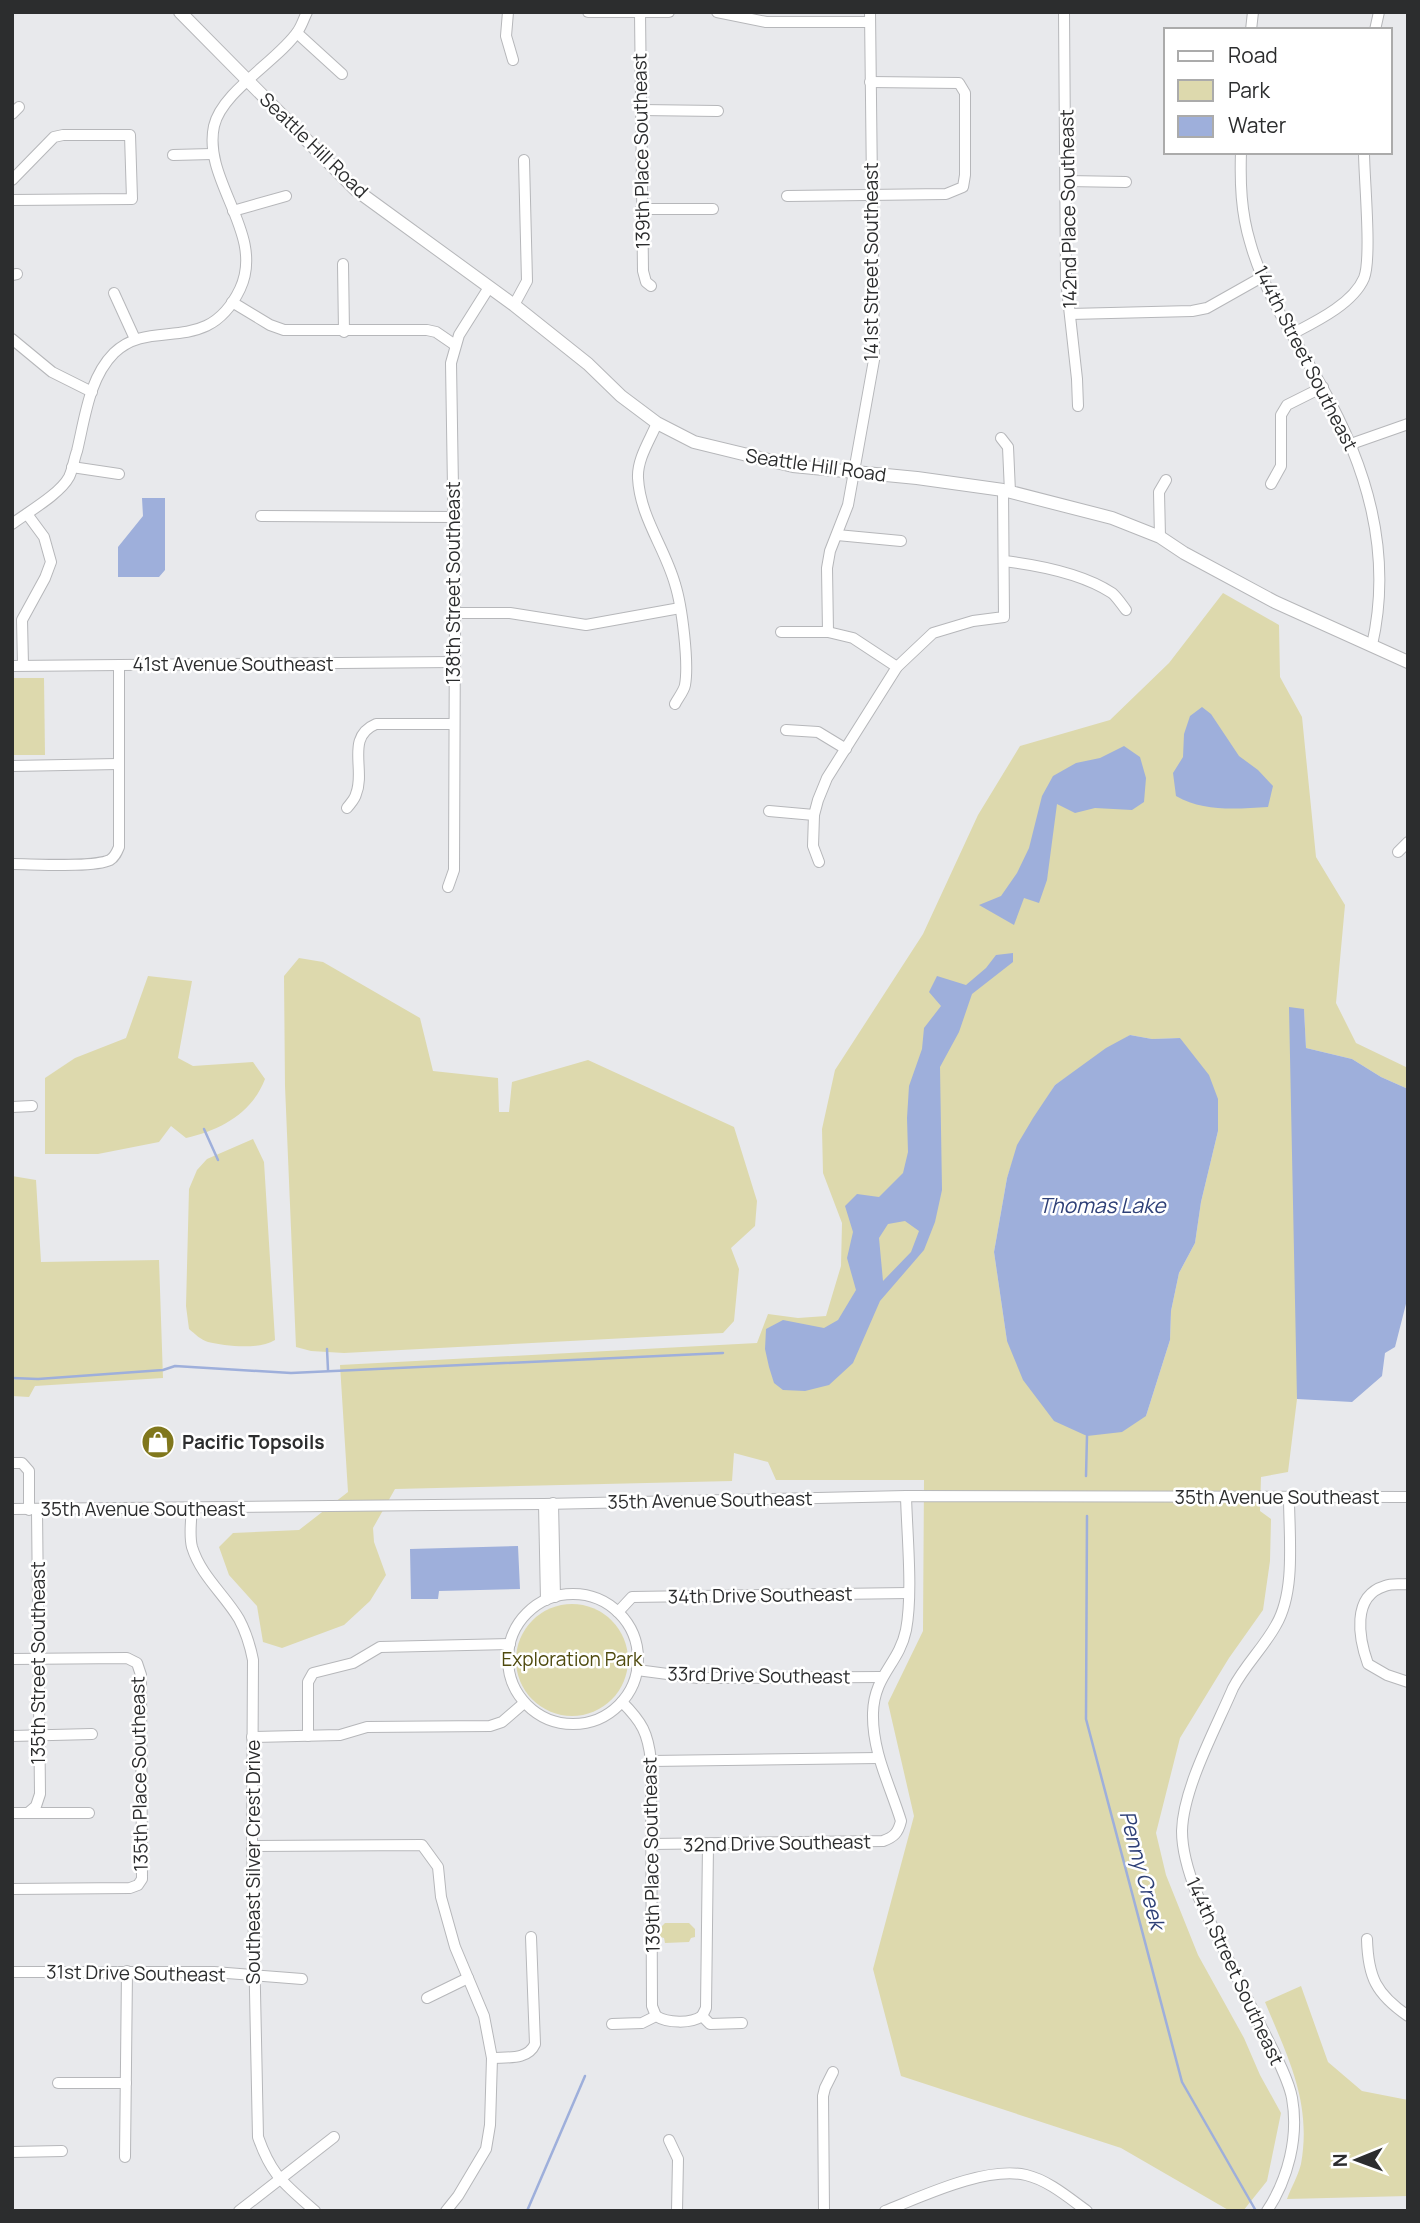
<svg xmlns="http://www.w3.org/2000/svg" width="1420" height="2223" viewBox="0 0 1420 2223" font-family="Manrope,sans-serif">
  <rect width="100%" height="100%" fill="#e8e9ec"/>
  <!-- green -->
  <g fill="#ddd9ad" fill-rule="evenodd">
    <path d="M1223 593 1279 625 1280 677 1302 717 1316 857 1345 905 1336 1003 1356 1043 1408 1068V1089L1381 1077 1352 1059 1306 1048 1304 1009 1297 1399 1288 1472 1261 1477 1260 1511 1271 1519 1270 1561 1263 1610 1229 1658 1180 1738 1156 1833 1166 1875 1198 1955 1244 2038 1260 2075 1281 2113 1267 2181 1243 2211H1230L1121 2148 901 2076 873 1969 914 1816 888 1703 923 1631 924 1480H776L768 1462 734 1453 732 1481 395 1489 373 1528 374 1542 386 1575 370 1601 344 1625 282 1648 263 1642 257 1606 229 1575 219 1547 233 1533 299 1530 348 1492 340 1365 757 1343 768 1314 798 1318 826 1316 841 1266 842 1223 823 1173 822 1129 835 1070 923 934 978 815 1020 746 1110 720 1169 663ZM1130 1035 1152 1039 1180 1038 1218 1131 1201 1202 1195 1243 1179 1273 1171 1311 1170 1340 1146 1416 1007 1341 994 1252 1007 1178 1018 1145 1055 1085Z"/>
    <polygon points="12,678 44,678 45,755 12,755"/>
    <polygon points="299,958 323,962 420,1018 433,1071 498,1078 499,1112 509,1112 512,1082 588,1060 734,1127 757,1201 755,1226 731,1248 739,1269 734,1321 723,1333 344,1353 311,1351 296,1347 285,1086 284,976"/>
    <path d="M148 976 192 981 178 1058 193 1066 253 1062 265 1079C252 1113 221 1130 186 1138L171 1126 159 1142 98 1154H45V1078L75 1058 126 1038Z"/>
    <path d="M253 1139 264 1162 275 1340C259 1350 225 1346 208 1342 201 1340 195 1334 189 1329L186 1306 189 1189 197 1170 207 1159Z"/>
    <polygon points="12,1176 36,1180 41,1262 159,1260 163,1378 35,1386 29,1397 12,1396"/>
    <circle cx="572" cy="1660" r="56"/>
    <polygon points="665,1923 689,1923 695,1929 695,1937 691,1938 689,1942 665,1943 664,1938 660,1937 660,1928"/>
    <path d="M1301 1986 1328 2062 1362 2091 1408 2100V2196L1287 2199C1291 2188 1298 2176 1301 2164 1312 2102 1288 2058 1265 2002Z"/>
  </g>
  <!-- water -->
  <g fill="#9eafdb" fill-rule="evenodd">
    <polygon points="142,498 165,498 165,570 159,577 118,577 118,547 143,516"/>
    <path d="M1202 707 1211 714 1239 756 1258 770 1273 786 1268 807C1236 809 1204 812 1176 796L1173 773 1183 757 1184 734 1190 716Z"/>
    <polygon points="1124,746 1140,757 1146,778 1144,802 1132,810 1095,808 1075,813 1057,804 1047,880 1039,903 1024,898 1014,925 979,905 1001,896 1017,873 1029,848 1042,796 1053,776 1076,763 1100,758"/>
    <path d="M1013 953V962L972 994 959 1032 940 1067 942 1190 935 1222 924 1250 880 1301 853 1363 829 1385 805 1391 783 1390 774 1383 769 1367 765 1349 766 1329 783 1320 824 1328 838 1320 856 1290 847 1258 853 1232 845 1206 857 1194 879 1197 903 1173 908 1152 907 1118 909 1086 922 1049 924 1028 941 1006 929 992 937 976 966 985 986 968 996 955ZM905 1221 919 1231 911 1252 883 1281 879 1238 888 1224Z"/>
    <polygon points="1289,1007 1304,1009 1306,1048 1352,1059 1381,1077 1408,1089 1408,1296 1395,1347 1385,1353 1382,1376 1352,1402 1297,1399"/>
    <polygon points="1130,1035 1152,1039 1180,1038 1209,1075 1218,1099 1218,1131 1201,1202 1195,1243 1179,1273 1171,1311 1170,1340 1146,1416 1122,1432 1087,1436 1054,1421 1023,1380 1007,1341 994,1252 1007,1178 1017,1145 1033,1118 1055,1085 1106,1048"/>
    <polygon points="518,1546 520,1589 439,1591 438,1599 411,1599 410,1549"/>
  </g>
  <g fill="none" stroke-linecap="round" stroke-linejoin="round">
    <!-- stream -->
    <g stroke="#9eafdb" stroke-width="2.5">
      <polyline points="204,1129 218,1160"/>
      <polyline points="327,1349 328,1370"/>
      <polyline points="12,1378 38,1379 163,1370 175,1366 291,1373 723,1353"/>
      <polyline points="1086,1476 1087,1436"/>
      <polyline points="1087,1516 1086,1719 1182,2082 1256,2211"/>
      <polyline points="527,2211 585,2076"/>
    </g>
    <defs>
      <g id="minor">
        <polyline points="508,12 506,36 513,60"/>
        <polyline points="588,12 669,12"/>
        <polyline points="717,12 766,22 870,22"/>
        <polyline points="1064,12 1066,280 1077,379 1078,406"/>
        <polyline points="640,13 643,271 646,282 651,286"/>
        <polyline points="1251,30 1253,12"/>
        <polyline points="1375,30 1379,12"/>
        <polyline points="297,33 342,74"/>
        <polyline points="641,110 718,111"/>
        <polyline points="12,114 19,107"/>
        <path d="M1241 152C1240 183 1241 212 1250 242 1264 293 1295 339 1321 385 1367 466 1393 553 1372 645"/>
        <polyline points="173,155 212,154"/>
        <polyline points="12,180 54,137 63,135 130,135 132,199 12,200"/>
        <polyline points="1067,181 1126,182"/>
        <polyline points="787,196 946,194 963,187 965,175 965,93 959,83 870,82"/>
        <polyline points="641,209 713,209"/>
        <polyline points="233,211 286,196"/>
        <polyline points="343,264 344,332"/>
        <polyline points="12,275 17,274"/>
        <polyline points="114,293 135,339"/>
        <polyline points="232,302 270,325 284,330 427,330 436,332 455,345"/>
        <polyline points="514,305 527,281 524,160"/>
        <polyline points="1070,314 1192,311 1207,308 1262,277"/>
        <path d="M1292 334C1315 322 1353 304 1364 278 1372 258 1364 178 1364 152"/>
        <polyline points="12,339 52,372 92,392"/>
        <path d="M657 423C650 440 637 459 638 478 640 517 665 548 675 584 682 606 689 663 685 685 684 691 678 698 675 704"/>
        <polyline points="1001,438 1008,447 1010,492"/>
        <polyline points="1351,444 1408,424"/>
        <polyline points="72,467 119,474"/>
        <polyline points="1271,484 1281,466 1281,415 1287,405 1323,387"/>
        <polyline points="261,516 454,517"/>
        <path d="M12 524C28 512 60 494 69 477 73 469 74 459 77 451 85 418 89 378 114 353 152 316 207 358 240 289 266 234 202 181 214 126 222 91 279 60 298 31 302 25 304 18 307 12"/>
        <polyline points="837,535 901,541"/>
        <polyline points="1160,537 1159,492 1166,480"/>
        <path d="M1004 561C1037 565 1083 574 1112 593 1117 597 1122 605 1126 610"/>
        <polyline points="455,613 510,613 586,625 680,608"/>
        <polyline points="781,632 828,632 853,638 897,667"/>
        <polyline points="828,632 827,568 830,551 848,505 874,360 870,12"/>
        <polyline points="23,665 22,620 45,578 51,562 44,537 27,514"/>
        <polyline points="12,666 454,662"/>
        <polyline points="786,730 818,732 846,749"/>
        <polyline points="12,766 118,764"/>
        <path d="M347 808C350 804 355 799 356 794 366 770 345 737 376 724H453"/>
        <polyline points="769,811 814,815"/>
        <polyline points="1398,852 1408,842"/>
        <polyline points="819,862 813,846 814,815 818,800 827,778 897,667 933,633 973,621 1004,617 1003,490"/>
        <path d="M12 864C34 864 93 868 110 860 115 857 117 852 119 847V665"/>
        <polyline points="448,887 454,870 455,613 451,363 459,335 488,289"/>
        <polyline points="12,1107 32,1106"/>
        <polyline points="12,1463 22,1463 29,1471 29,1510"/>
        <polyline points="553,1503 555,1597"/>
        <polyline points="544,1504 546,1600"/>
        <polyline points="12,1509 544,1504 906,1496 1408,1497"/>
        <path d="M192 1509C191 1521 189 1535 192 1547 201 1576 224 1594 239 1619 246 1632 250 1645 253 1660L252 1846 258 2137C272 2177 285 2184 315 2211"/>
        <path d="M1408 1584C1401 1585 1392 1583 1385 1586 1351 1596 1359 1639 1368 1664L1387 1675 1408 1682"/>
        <circle cx="573" cy="1659" r="65"/>
        <polyline points="618,1612 632,1597 908,1593"/>
        <polyline points="12,1659 127,1658 137,1663 141,1675 142,1879 138,1885 130,1888 12,1889"/>
        <polyline points="637,1670 698,1678 881,1677"/>
        <path d="M622 1702C642 1722 648 1733 651 1761L652 2006 656 2016"/>
        <polyline points="12,1736 92,1734"/>
        <polyline points="308,1736 308,1682 313,1673 353,1663 380,1647 510,1644"/>
        <polyline points="252,1737 340,1735 367,1727 490,1726 502,1722 524,1703"/>
        <polyline points="651,1761 879,1758"/>
        <polyline points="29,1812 36,1806 40,1794 37,1510"/>
        <polyline points="12,1813 89,1813"/>
        <path d="M652 1844 883 1841C894 1837 898 1833 901 1821 890 1785 872 1752 873 1713 874 1675 899 1664 906 1630 913 1593 907 1535 906 1496"/>
        <polyline points="252,1846 422,1845 438,1867 441,1897 455,1947 484,2016 492,2058 490,2125 486,2149 458,2196 446,2211"/>
        <path d="M1367 1939C1368 1977 1376 1994 1408 2016"/>
        <polyline points="12,1972 214,1972 302,1979"/>
        <polyline points="427,1998 468,1978"/>
        <polyline points="702,2016 706,2008 708,1845"/>
        <path d="M612 2024 642 2023 656 2016C667 2023 691 2024 702 2016L710 2024 742 2023"/>
        <path d="M492 2058C508 2057 528 2060 535 2044L531 1937"/>
        <polyline points="58,2083 126,2083"/>
        <polyline points="669,2140 678,2159 677,2211"/>
        <polyline points="12,2152 62,2151"/>
        <polyline points="125,2157 127,1971"/>
        <polyline points="239,2211 334,2137"/>
        <polyline points="824,2211 823,2096 825,2088 833,2072"/>
        <path d="M885 2211C923 2196 985 2166 1026 2175 1048 2180 1069 2198 1087 2211"/>
        <path d="M1267 2211C1288 2179 1299 2137 1292 2098 1288 2076 1268 2041 1258 2020 1237 1978 1217 1936 1197 1894 1189 1874 1182 1852 1182 1831 1183 1788 1216 1728 1233 1688 1245 1665 1264 1647 1276 1625 1296 1591 1289 1536 1289 1497"/>
      </g>
      <polyline id="major" points="180,12 356,190 514,305 588,364 621,396 657,423 694,442 793,466 917,478 1003,490 1112,518 1160,537 1184,553 1275,602 1408,662"/>
    </defs>
    <!-- minor casing -->
    <use href="#minor" stroke="#b6b7ba" stroke-width="12"/>
    <!-- major casing -->
    <use href="#major" stroke="#b6b7ba" stroke-width="14"/>
    <!-- minor -->
    <use href="#minor" stroke="#fff" stroke-width="10"/>
    <!-- major -->
    <use href="#major" stroke="#fff" stroke-width="12"/>
  </g>
  <!-- icons -->
  <defs>
    <symbol id="shop-disc" viewBox="-11 -11 22 22"><circle r="9.5" fill="#80771c" stroke="#fff"/><path d="M-5-2.5h2.3a2.7 3.5 0 0 1 5.4 0H5L5.5 6h-11ZM-1.5-2.5h3a1.5 2.3 0 0 0-3 0Z" fill="#fff"/></symbol>
  </defs>
  <g fill-rule="evenodd">
    <use href="#shop-disc" x="139" y="1423" width="38" height="38"/>
  </g>
  <g text-anchor="middle" stroke-width="5" stroke-linejoin="round" paint-order="stroke">
    <!-- street labels -->
    <g font-size="19" fill="#2c2d2e" stroke="#fff">
      <text transform="translate(314 145) rotate(44)" y="7">Seattle Hill Road</text>
      <text transform="translate(641 151) rotate(-91)" y="7">139th Place Southeast</text>
      <text transform="translate(1068 209) rotate(-91)" y="7">142nd Place Southeast</text>
      <text transform="translate(871 262) rotate(-90)" y="7">141st Street Southeast</text>
      <text transform="translate(1306 358) rotate(63)" y="7">144th Street Southeast</text>
      <text transform="translate(816 465) rotate(8)" y="7">Seattle Hill Road</text>
      <text transform="translate(453 583) rotate(-90)" y="7">138th Street Southeast</text>
      <text x="233" y="671">41st Avenue Southeast</text>
      <text x="1277" y="1504">35th Avenue Southeast</text>
      <text transform="translate(710 1500) rotate(-1)" y="7">35th Avenue Southeast</text>
      <text x="143" y="1516">35th Avenue Southeast</text>
      <text transform="translate(760 1595) rotate(-1)" y="7">34th Drive Southeast</text>
      <text transform="translate(38 1663) rotate(-90)" y="7">135th Street Southeast</text>
      <text transform="translate(759 1675) rotate(1)" y="7">33rd Drive Southeast</text>
      <text transform="translate(139 1774) rotate(-91)" y="7">135th Place Southeast</text>
      <text transform="translate(777 1843) rotate(-1)" y="7">32nd Drive Southeast</text>
      <text transform="translate(651 1855) rotate(-91)" y="7">139th Place Southeast</text>
      <text transform="translate(253 1862) rotate(-90)" y="7">Southeast Silver Crest Drive</text>
      <text transform="translate(1235 1971) rotate(65)" y="7">144th Street Southeast</text>
      <text transform="translate(136 1973) rotate(1)" y="7">31st Drive Southeast</text>
    </g>
    <!-- poi labels -->
    <g font-size="19" font-weight="bold" fill="#2c2d2e" stroke="#fff" text-anchor="start">
      <text x="182" y="1449">Pacific Topsoils</text>
    </g>
    <!-- park labels -->
    <g font-size="19" fill="#4f4a0e" stroke="#fff">
      <text x="572" y="1666">Exploration Park</text>
    </g>
    <!-- water labels -->
    <g font-size="21" font-style="italic" fill="#2e4077" stroke="#fff">
      <text x="1102" y="1213">Thomas Lake</text>
      <text transform="translate(1142 1870) rotate(75)" y="7">Penny Creek</text>
    </g>
  </g>
  <!-- border -->
  <rect width="1420" height="2223" fill="none" stroke="#2c2d2e" stroke-width="28"/>
  <!-- legend -->
  <rect x="1164" y="28" width="228" height="126" fill="#ffffff" stroke="#ababab" stroke-width="2"/>
  <rect x="1178" y="51" width="35" height="10" fill="#ffffff" stroke="#ababab" stroke-width="2"/>
  <text x="1228" y="63" font-size="21" fill="#2c2d2e">Road</text>
  <rect x="1178" y="80" width="35" height="21" fill="#ddd9ad" stroke="#ababab" stroke-width="2"/>
  <text x="1228" y="98" font-size="21" fill="#2c2d2e">Park</text>
  <rect x="1178" y="116" width="35" height="21" fill="#9eafdb" stroke="#ababab" stroke-width="2"/>
  <text x="1228" y="133" font-size="21" fill="#2c2d2e">Water</text>
  <!-- north arrow -->
  <g transform="translate(1357 2160) rotate(269)" stroke="#ffffff" stroke-width="5" paint-order="stroke">
  <path d="M0-5L12 26L0 18L-12 26Z" fill="#2c2d2e"/>
  <text y="-10" font-size="19" font-weight="bold" text-anchor="middle" fill="#2c2d2e">N</text>
  </g>
</svg>
